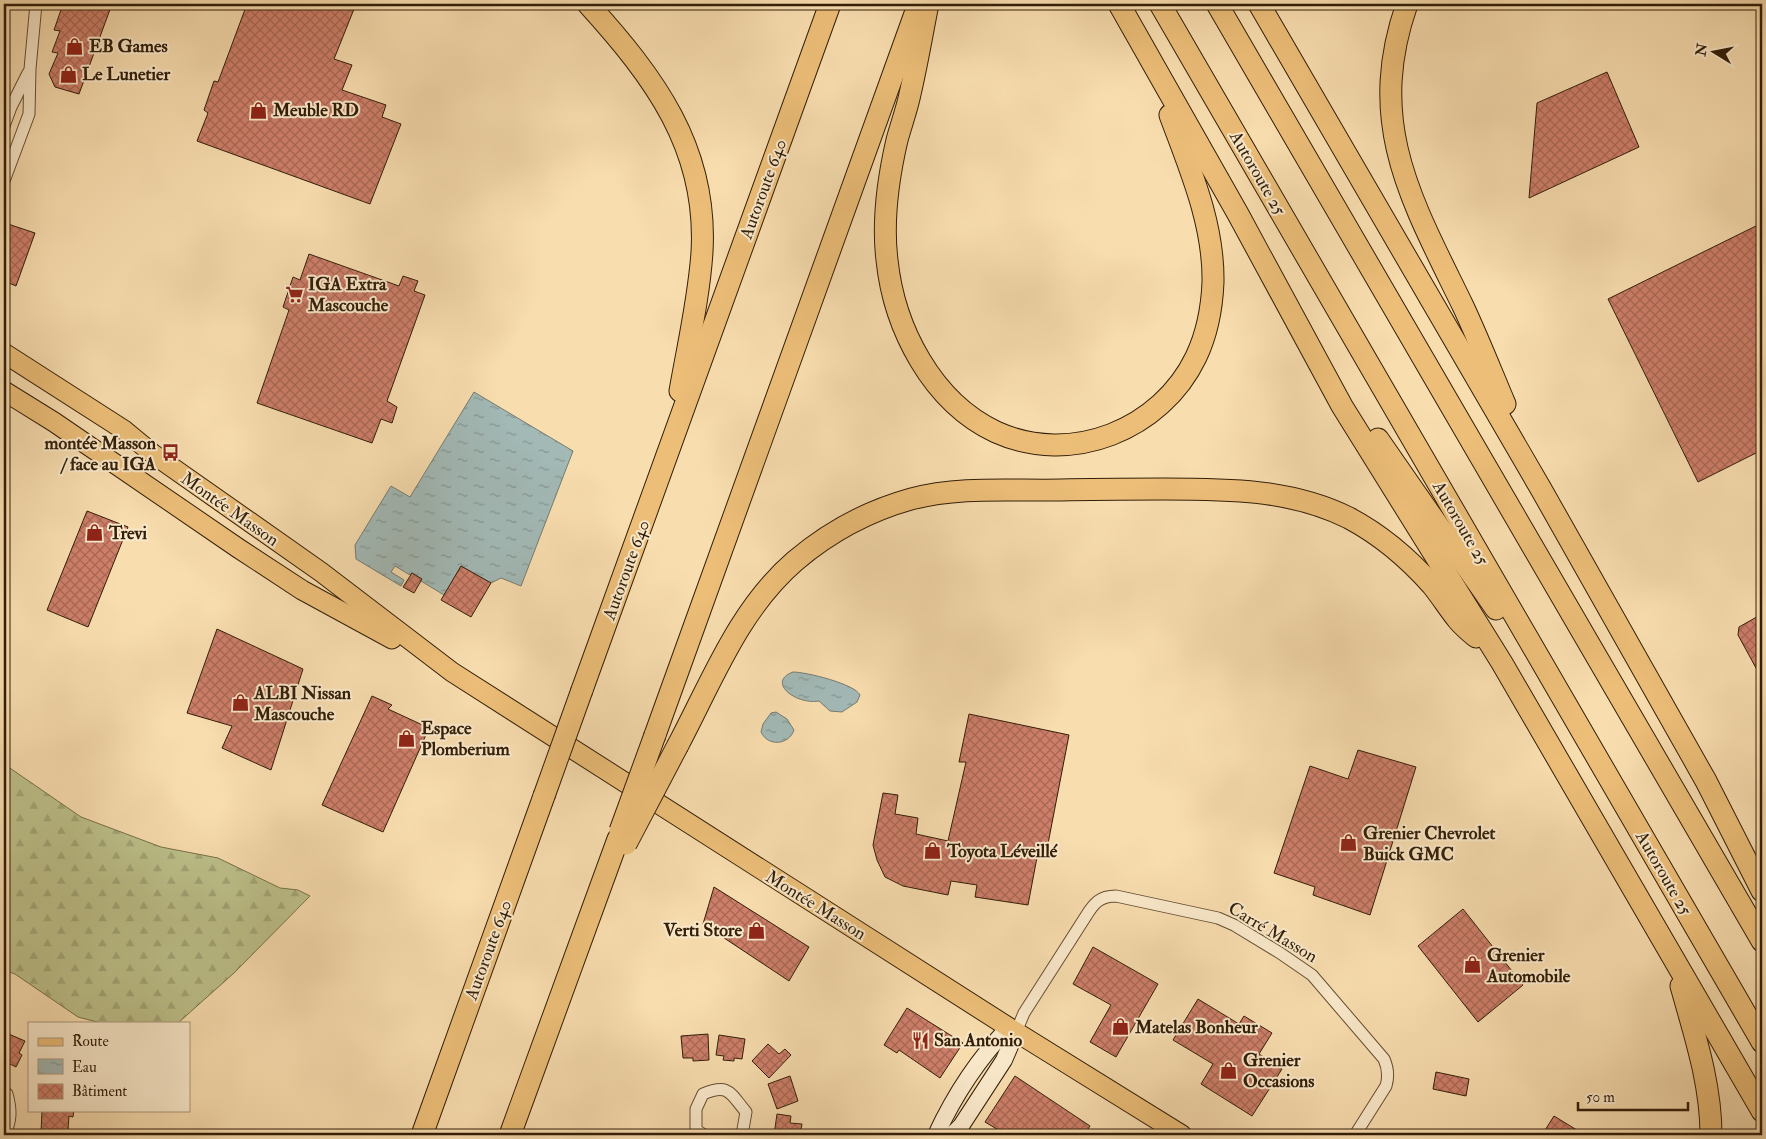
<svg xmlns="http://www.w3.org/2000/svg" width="1766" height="1139" viewBox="0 0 1766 1139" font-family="'IM FELL Double Pica',serif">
  <defs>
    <pattern id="forest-firs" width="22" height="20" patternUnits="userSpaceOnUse" patternTransform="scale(1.25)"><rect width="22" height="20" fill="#bdc18b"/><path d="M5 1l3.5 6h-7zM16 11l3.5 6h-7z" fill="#a3a576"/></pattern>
    <pattern id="water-ripples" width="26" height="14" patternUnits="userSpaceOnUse" patternTransform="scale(1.25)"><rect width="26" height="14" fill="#a2b9b6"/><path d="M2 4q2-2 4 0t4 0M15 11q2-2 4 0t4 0" fill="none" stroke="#859692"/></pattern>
    <pattern id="building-cross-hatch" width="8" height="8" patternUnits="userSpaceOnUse" patternTransform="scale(1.25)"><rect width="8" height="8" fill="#ce7f6a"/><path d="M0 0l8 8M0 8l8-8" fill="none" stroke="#a86755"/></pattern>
  </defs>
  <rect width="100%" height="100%" fill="#f8ddaf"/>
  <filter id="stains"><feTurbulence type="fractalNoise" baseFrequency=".004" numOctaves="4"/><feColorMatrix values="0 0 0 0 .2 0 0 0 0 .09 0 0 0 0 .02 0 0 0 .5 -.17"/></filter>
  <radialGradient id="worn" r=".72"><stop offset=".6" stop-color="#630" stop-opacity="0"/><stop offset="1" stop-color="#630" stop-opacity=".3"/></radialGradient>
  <!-- forest -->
  <polygon fill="url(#forest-firs)" stroke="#78704a" points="4,764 81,817 161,847 218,858 280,888 298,890 310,896 234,973 178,1023 101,1023 78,1017 15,974 4,970"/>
  <!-- water -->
  <g fill="url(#water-ripples)" stroke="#757b70">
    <polygon points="474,392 573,451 521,586 501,578 491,583 461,566 444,595 421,581 412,573 410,575 395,566 391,572 404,580 401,586 356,559 355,545 391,486 410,497"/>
    <path d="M793 672C806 672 855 684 860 695L857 702 842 712 830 711 819 701C796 705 766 682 793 672Z"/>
    <path d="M776 712 787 719 794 730C789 745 768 747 761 732L763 724 771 713Z"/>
  </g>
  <!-- building -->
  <g fill="url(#building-cross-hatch)" stroke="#321e08">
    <polygon points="63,4 112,4 79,94 55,87 49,74 58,53 52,52 60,31 54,30"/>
    <polygon points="247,4 356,4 334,59 352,65 342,90 386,105 382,117 401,124 370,204 197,141 208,113 204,110 214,81 218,82"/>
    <polygon points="1607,72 1639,147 1529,198 1537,103"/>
    <polygon points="1762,223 1762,450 1698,482 1608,299"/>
    <polygon points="8,224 35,233 16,286 4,281 4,236"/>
    <polygon points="309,254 399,286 403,276 418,281 414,291 425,295 387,401 397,407 392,423 381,419 372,443 257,403 289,310 283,307 293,277 300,280"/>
    <polygon points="87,511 128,527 88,627 47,610"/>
    <polygon points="461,566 491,583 471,617 441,600"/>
    <polygon points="412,573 422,579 414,593 403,587"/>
    <polygon points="1762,614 1762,679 1738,635 1739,627"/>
    <polygon points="217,629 303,669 271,770 222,748 232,726 187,713"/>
    <polygon points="372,696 392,705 388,709 429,728 383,832 322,805"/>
    <polygon points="969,714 1069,735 1046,854 1038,852 1028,905 975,897 977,885 951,881 948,895 903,886 885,877 877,860 873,845 883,793 898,795 895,814 918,818 916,834 948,841 966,762 959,762"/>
    <polygon points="1358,750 1416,767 1370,915 1313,895 1315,887 1274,873 1310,766 1348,779"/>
    <polygon points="714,887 809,947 789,981 703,924"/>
    <polygon points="1463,909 1523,985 1478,1022 1418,946"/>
    <polygon points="1093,947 1158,984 1116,1057 1090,1042 1111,1005 1073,984"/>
    <polygon points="1198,999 1239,1024 1244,1016 1272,1033 1259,1054 1282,1069 1252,1116 1201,1084 1213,1064 1173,1040"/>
    <polygon points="907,1008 963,1043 940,1078 899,1050 897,1053 884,1045"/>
    <polygon points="4,1032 25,1041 19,1053 22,1055 16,1067 4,1061"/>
    <polygon points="708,1034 709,1060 693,1061 693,1058 683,1058 681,1036"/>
    <polygon points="719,1035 745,1039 742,1059 734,1058 734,1061 723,1060 724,1056 716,1055"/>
    <polygon points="768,1044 779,1054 785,1049 791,1055 769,1078 752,1061"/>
    <polygon points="1436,1072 1469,1079 1466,1096 1433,1089"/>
    <polygon points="790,1076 798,1101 777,1109 768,1084"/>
    <polygon points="1015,1076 1090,1126 1084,1135 1007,1135 985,1122"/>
    <polygon points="42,1110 74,1110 73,1117 69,1116 68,1130 59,1130 59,1134 41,1133"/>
    <polygon points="777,1114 791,1116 790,1123 802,1124 800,1135 774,1135"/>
    <polygon points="1554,1116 1585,1135 1542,1135"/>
    <polygon points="852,1130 877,1135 851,1135"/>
  </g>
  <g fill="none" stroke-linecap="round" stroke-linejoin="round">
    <defs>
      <g id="street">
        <polyline points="4,126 11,107 28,73"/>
        <polyline points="4,181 29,114 30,69 36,4"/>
        <path d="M1016 1032 1024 1013 1086 916C1094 903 1100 896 1116 896L1218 918 1234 925 1280 953 1312 975 1384 1059C1388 1068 1389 1076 1386 1086L1355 1135"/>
        <path d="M4 1092 7 1094C11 1109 12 1121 4 1135"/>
        <path d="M704 1135 696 1130V1109L703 1094C729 1083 730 1093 746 1112L742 1135"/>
      </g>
      <g id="secondary">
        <path d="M936 1135C954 1096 979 1058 1009 1027"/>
        <polyline points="952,1135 961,1126 1004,1060 1016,1032"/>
      </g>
      <g id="primary">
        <polyline points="4,353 124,430 153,454 321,572 452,672 1016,1032 1182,1135"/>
        <polyline points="4,391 54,422 238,548 302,590 392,639"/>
      </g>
      <g id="highway">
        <path d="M588 4C654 77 708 148 702 252 699 298 688 345 680 391"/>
        <path d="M928 4C922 34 917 64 910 94 907 109 901 125 897 140 888 179 882 219 887 260 894 328 932 402 996 432 1071 466 1161 430 1196 357 1207 334 1212 307 1213 282 1214 224 1190 169 1170 115"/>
        <polyline points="1119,4 1238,214 1342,406 1502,663 1762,1111"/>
        <polyline points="1160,4 1762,1042"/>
        <polyline points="1217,4 1762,941"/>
        <polyline points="1259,4 1541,489 1706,781 1762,891"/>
        <path d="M1407 4C1365 124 1412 201 1463 306 1478 338 1491 371 1505 404"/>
        <polyline points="1378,439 1496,609"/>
        <polyline points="582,690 830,4"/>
        <polyline points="655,735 916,11"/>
        <path d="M678 745C712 681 739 609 795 561 828 533 868 511 911 499 960 486 1010 491 1061 490 1095 489 1129 489 1163 489 1227 489 1291 489 1349 518 1381 535 1408 558 1432 585 1441 596 1449 609 1458 620 1463 626 1470 632 1476 637"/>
        <path d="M1681 986C1695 1036 1711 1084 1711 1135"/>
        <polyline points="422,1135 544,796"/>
        <polyline points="510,1135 618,839"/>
      </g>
    </defs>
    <!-- street casing -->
    <use href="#street" stroke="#644e32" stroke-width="13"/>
    <!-- secondary casing -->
    <use href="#secondary" stroke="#321e08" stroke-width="18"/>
    <!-- primary casing -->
    <use href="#primary" stroke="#321e08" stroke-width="21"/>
    <!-- highway casing -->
    <use href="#highway" stroke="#321e08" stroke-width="23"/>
    <!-- street -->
    <use href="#street" stroke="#fae9cb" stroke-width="11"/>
    <!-- secondary -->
    <use href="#secondary" stroke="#fae9cb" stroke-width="16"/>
    <!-- primary -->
    <use href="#primary" stroke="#ecbe78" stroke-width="19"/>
    <!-- highway -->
    <use href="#highway" stroke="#ecbe78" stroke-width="21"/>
    <defs>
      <g id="highway-bridge">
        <polyline points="544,796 582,690"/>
        <polyline points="620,831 655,735"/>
        <polyline points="626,844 678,745"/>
      </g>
    </defs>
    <!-- highway-bridge casing -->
    <use href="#highway-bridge" stroke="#321e08" stroke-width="23" stroke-linecap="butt"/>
    <!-- highway-bridge -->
    <use href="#highway-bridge" stroke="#ecbe78" stroke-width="21"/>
  </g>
  <!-- icons -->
  <defs>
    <symbol id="shop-bare" viewBox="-9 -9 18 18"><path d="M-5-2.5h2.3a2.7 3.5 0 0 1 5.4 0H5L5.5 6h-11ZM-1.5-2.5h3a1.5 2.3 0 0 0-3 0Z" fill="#8f2418" stroke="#fae9cb" stroke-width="2.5" paint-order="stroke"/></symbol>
    <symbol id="supermarket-bare" viewBox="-9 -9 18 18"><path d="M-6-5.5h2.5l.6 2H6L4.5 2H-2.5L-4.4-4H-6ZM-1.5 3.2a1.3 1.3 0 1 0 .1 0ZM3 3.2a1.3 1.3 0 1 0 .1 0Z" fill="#8f2418" stroke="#fae9cb" stroke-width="2.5" paint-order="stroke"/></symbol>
    <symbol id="bus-bare" viewBox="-9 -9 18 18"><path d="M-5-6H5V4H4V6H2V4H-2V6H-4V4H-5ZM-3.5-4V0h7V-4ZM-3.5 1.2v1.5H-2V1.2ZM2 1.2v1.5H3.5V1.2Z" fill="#8f2418" stroke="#fae9cb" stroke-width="2.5" paint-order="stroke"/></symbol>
    <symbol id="restaurant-bare" viewBox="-9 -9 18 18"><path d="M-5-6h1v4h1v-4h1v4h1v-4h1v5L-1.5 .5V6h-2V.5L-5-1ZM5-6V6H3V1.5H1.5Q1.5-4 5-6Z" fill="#8f2418" stroke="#fae9cb" stroke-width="2.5" paint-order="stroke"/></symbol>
  </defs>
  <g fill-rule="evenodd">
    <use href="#shop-bare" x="62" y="34" width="25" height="25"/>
    <use href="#shop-bare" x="56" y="62" width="25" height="25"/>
    <use href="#shop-bare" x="246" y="98" width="25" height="25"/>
    <use href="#supermarket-bare" x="282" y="282" width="25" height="25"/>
    <use href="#bus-bare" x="158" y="440" width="25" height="25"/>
    <use href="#shop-bare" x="82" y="520" width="25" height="25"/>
    <use href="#shop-bare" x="228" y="690" width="25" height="25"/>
    <use href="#shop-bare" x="394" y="726" width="25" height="25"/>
    <use href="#shop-bare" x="1336" y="830" width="25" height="25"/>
    <use href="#shop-bare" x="920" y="838" width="25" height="25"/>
    <use href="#shop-bare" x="744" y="918" width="25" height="25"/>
    <use href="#shop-bare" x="1460" y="952" width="25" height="25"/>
    <use href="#shop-bare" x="1108" y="1014" width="25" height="25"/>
    <use href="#restaurant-bare" x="908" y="1028" width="25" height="25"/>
    <use href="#shop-bare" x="1216" y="1058" width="25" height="25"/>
  </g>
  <g text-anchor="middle" stroke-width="4" stroke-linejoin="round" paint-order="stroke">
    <!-- poi labels -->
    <g font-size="18" font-weight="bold" fill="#321e08" stroke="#fae9cb" text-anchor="start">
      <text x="89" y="52">EB Games</text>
      <text x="82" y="80">Le Lunetier</text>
      <text x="273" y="116">Meuble RD</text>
      <text x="308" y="290">IGA Extra<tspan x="308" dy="21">Mascouche</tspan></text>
      <text x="156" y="449" text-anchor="end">montée Masson<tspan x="156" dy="21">/ face au IGA</tspan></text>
      <text x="109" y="539">Trevi</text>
      <text x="254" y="699">ALBI Nissan<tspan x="254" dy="21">Mascouche</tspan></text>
      <text x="421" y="734">Espace<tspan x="421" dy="21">Plomberium</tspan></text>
      <text x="1363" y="839">Grenier Chevrolet<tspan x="1363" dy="21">Buick GMC</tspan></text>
      <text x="947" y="857">Toyota Léveillé</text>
      <text x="742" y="936" text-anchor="end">Verti Store</text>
      <text x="1487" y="961">Grenier<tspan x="1487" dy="21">Automobile</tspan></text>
      <text x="1135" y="1033">Matelas Bonheur</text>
      <text x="934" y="1046">San Antonio</text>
      <text x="1243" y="1066">Grenier<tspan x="1243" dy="21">Occasions</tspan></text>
    </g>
    <!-- street labels -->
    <g font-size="18" fill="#321e08" stroke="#fae9cb">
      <text transform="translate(1258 173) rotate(60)" y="6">Autoroute 25</text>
      <text transform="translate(763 189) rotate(-70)" y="6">Autoroute 640</text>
      <text transform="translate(230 509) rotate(35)" y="6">Montée Masson</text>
      <text transform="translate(1461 523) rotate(60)" y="6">Autoroute 25</text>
      <text transform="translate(626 570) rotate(-70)" y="6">Autoroute 640</text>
      <text transform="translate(1664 873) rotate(60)" y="6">Autoroute 25</text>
      <text transform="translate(816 905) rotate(32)" y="6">Montée Masson</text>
      <text transform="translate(1273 932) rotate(31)" y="6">Carré Masson</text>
      <text transform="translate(488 950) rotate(-70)" y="6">Autoroute 640</text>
    </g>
  </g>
  <!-- margin -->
  <rect width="1766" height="1139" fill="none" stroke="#f8ddaf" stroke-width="20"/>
  <rect x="5" y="5" width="1756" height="1129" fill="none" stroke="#321e08" stroke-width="2.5"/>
  <rect x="10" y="10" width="1746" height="1119" fill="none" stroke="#321e08"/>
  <!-- legend -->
  <rect x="28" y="1022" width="162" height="90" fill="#fae9cb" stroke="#aa987d"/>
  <rect x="38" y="1038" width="25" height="8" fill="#ecbe78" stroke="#aa987d"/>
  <text x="72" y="1046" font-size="15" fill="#321e08">Route</text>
  <rect x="38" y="1059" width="25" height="15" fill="url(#water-ripples)" stroke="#aa987d"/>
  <text x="72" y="1072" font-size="15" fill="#321e08">Eau</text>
  <rect x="38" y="1084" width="25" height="15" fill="url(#building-cross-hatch)" stroke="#aa987d"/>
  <text x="72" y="1096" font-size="15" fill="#321e08">Bâtiment</text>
  <!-- north arrow -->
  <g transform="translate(1714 52) rotate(280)" stroke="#fae9cb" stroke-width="4" paint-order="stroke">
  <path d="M0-4L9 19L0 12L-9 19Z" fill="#321e08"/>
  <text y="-8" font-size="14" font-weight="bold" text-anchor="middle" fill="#321e08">N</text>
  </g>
  <!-- scale -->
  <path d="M1578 1102v8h110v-8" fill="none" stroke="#321e08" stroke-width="2.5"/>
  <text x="1586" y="1102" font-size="15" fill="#321e08" stroke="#fae9cb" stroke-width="4" paint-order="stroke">50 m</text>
  <rect width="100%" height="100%" filter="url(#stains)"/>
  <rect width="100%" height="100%" fill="url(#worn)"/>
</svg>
